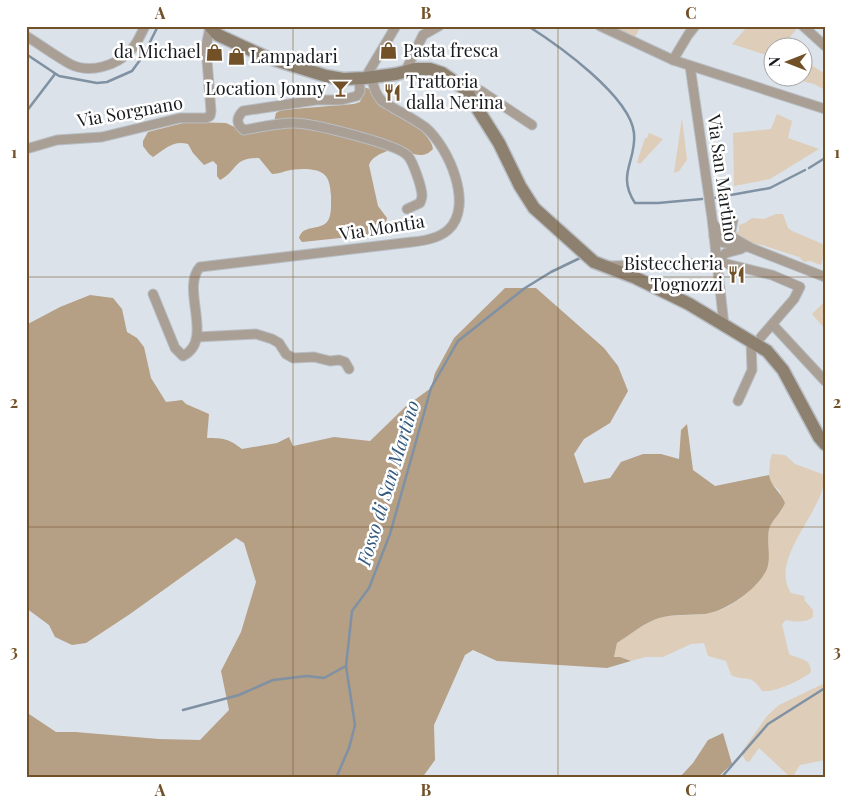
<svg xmlns="http://www.w3.org/2000/svg" width="851" height="804" viewBox="0 0 851 804" font-family="'Playfair Display',serif">
  <rect width="100%" height="100%" fill="#dbe2e9"/>
  <!-- green -->
  <g fill="#decdb9">
    <polygon points="612,26 641,26 635,37"/>
    <polygon points="748,26 793,26 796,30 785,43 790,47 774,48 773,57 732,44"/>
    <polygon points="804,60 825,74 825,90 814,84 802,81"/>
    <polygon points="777,114 792,121 788,138 819,149 770,179 734,186 733,133 771,129"/>
    <polygon points="682,118 687,160 679,171 674,173"/>
    <polygon points="649,133 663,139 640,164 637,162 645,138 647,138"/>
    <polygon points="776,214 783,214 788,228 792,231 825,245 825,252 821,265 810,261 804,262 799,257 762,245 751,244 734,234 739,231 739,225 745,223 752,218 764,219"/>
    <polygon points="825,301 825,329 812,314"/>
    <path d="M772 454 785 455 795 464 825 475C825 511 768 558 791 593L804 596 805 601 813 610V617C806 623 795 622 786 620L782 624 789 654C799 660 811 657 811 672 802 680 774 693 762 691 751 673 746 682 731 675L726 661 708 656 704 643 691 644 663 657H645L631 661 620 657H614L617 643C630 635 643 623 659 618 674 614 690 616 705 614 720 612 739 602 749 591 753 586 761 580 764 574 772 560 765 543 769 529 771 522 777 515 782 510L780 491 770 482 769 475 770 460Z"/>
    <polygon points="825,683 825,760 800,765 793,776 788,775 759,748 749,762 746,761 741,753 767,716 779,705"/>
  </g>
  <!-- forest -->
  <g fill="#b59f85">
    <path d="M363 87 370 89C384 100 433 133 433 149 421 162 409 150 395 149 390 149 385 152 380 154 375 157 371 159 369 165L378 206 387 218 385 227 379 234 302 242 299 238C303 224 319 231 327 222 332 216 331 203 331 196 330 176 325 170 306 169 301 169 296 169 291 170 284 171 279 174 272 174L259 158C232 158 239 170 220 180L217 176V165L213 161 204 165 193 153 188 144C173 140 165 149 153 157L149 154 143 146V141L148 132 187 122 226 123 245 132 274 122 276 113 281 110 354 104 360 102 362 96V89Z"/>
    <path d="M505 288H536L604 348 618 366 628 391 610 423 584 439 574 454 584 483 610 478 621 462 643 454H661L679 459 681 430 687 424 693 470 715 486 769 475C771 487 781 492 785 503 781 513 772 520 769 529 766 543 772 558 766 571 756 590 726 611 705 614 690 615 674 614 659 618 643 623 630 635 617 643L614 657H620L631 661 607 668 497 661 473 650 465 655 434 725 435 760 422 778H26V712L56 732H75L159 739 200 740 229 710 221 671 241 632 256 582 244 543 236 538 130 614 86 643 72 645 55 637 49 625 26 608V325L60 307 90 295 113 298 122 309 127 332 137 338 144 347 151 378 166 402 182 400 186 404 209 414 207 438C224 438 229 439 242 449L277 443 289 437 293 446 334 437 370 441 405 407 431 388 435 373 454 338Z"/>
    <polygon points="723,733 732,764 717,778 679,778 693,763 708,740"/>
  </g>
  <g fill="none" stroke-linecap="round" stroke-linejoin="round">
    <!-- stream -->
    <g stroke="#7f91a3" stroke-width="2.5">
      <path d="M528 26C558 45 630 96 634 133 637 161 616 174 635 203H658L702 199"/>
      <polyline points="26,54 59,76 97,83 107,82 132,71 143,56 158,26"/>
      <polyline points="26,112 55,74"/>
      <polyline points="809,168 825,158"/>
      <polyline points="714,198 770,188 805,170"/>
      <polyline points="183,710 239,695 273,680 307,676 324,678 346,666"/>
      <polyline points="336,778 349,748 355,725 346,666 352,611 369,588 390,534 431,388 458,341 525,288 551,272 580,258"/>
      <polyline points="721,778 768,724 825,688"/>
    </g>
    <defs>
      <g id="street">
        <polyline points="600,26 673,60 825,109"/>
        <polyline points="803,26 825,46"/>
        <path d="M26 36C41 45 55 56 70 64 89 74 117 66 131 50 137 44 141 34 145 26"/>
        <polyline points="673,60 688,35 695,26"/>
        <polyline points="690,66 712,218 724,325"/>
        <polyline points="405,72 423,35 439,26"/>
        <path d="M359 78 360 91 357 96 341 100H316L243 111C236 118 236 124 244 130 261 127 277 123 294 123 311 123 398 144 408 156 413 162 422 187 422 196 422 198 421 200 420 203L407 209"/>
        <polyline points="365,78 396,26"/>
        <polyline points="465,89 475,89 481,91 532,125"/>
        <polyline points="26,149 57,140 102,137 180,118 206,118 210,116 211,111 206,47 210,27"/>
        <polyline points="713,223 719,232 730,236 751,248 825,277"/>
        <polyline points="714,236 721,242 746,247"/>
        <polyline points="730,236 733,220"/>
        <polyline points="717,260 726,253 741,249"/>
        <polyline points="608,266 723,263 772,275 800,287 794,299 761,337"/>
        <path d="M153 294 175 348 183 356C215 340 180 289 200 267L412 242C423 241 439 238 448 230 475 206 448 146 425 127 416 121 405 114 395 109 391 106 386 104 382 101 375 94 373 86 372 77"/>
        <polyline points="773,325 825,381"/>
        <polyline points="197,337 256,334 272,339 279,343 286,354 293,358 314,357 330,361 339,360 345,362 349,369"/>
        <polyline points="738,401 752,370 751,341"/>
      </g>
      <polyline id="secondary" points="210,26 218,35 244,47 266,57 326,76 343,79 365,78 396,74 415,69 430,69 442,73 455,82 465,89 499,143 520,186 534,208 594,262 636,278 689,304 767,351 783,370 819,437 825,444"/>
    </defs>
    <!-- street casing -->
    <use href="#street" stroke="#b8bec4" stroke-width="11"/>
    <!-- secondary casing -->
    <use href="#secondary" stroke="#b8bec4" stroke-width="15"/>
    <!-- street -->
    <use href="#street" stroke="#a99f94" stroke-width="9"/>
    <!-- secondary -->
    <use href="#secondary" stroke="#8e806f" stroke-width="12"/>
  </g>
  <!-- grid -->
  <path fill="none" stroke="#725128" stroke-width="1" stroke-opacity="0.55" d="M293 26V778M558 26V778M26 277H825M26 527H825"/>
  <!-- icons -->
  <defs>
    <symbol id="shop-bare" viewBox="-9 -9 18 18"><path d="M-5-2.5h2.3a2.7 3.5 0 0 1 5.4 0H5L5.5 6h-11ZM-1.5-2.5h3a1.5 2.3 0 0 0-3 0Z" fill="#725128" stroke="#fff" stroke-width="2.5" paint-order="stroke"/></symbol>
    <symbol id="bar-bare" viewBox="-9 -9 18 18"><path d="M-6-5H6L.8 .8V4.5H3.5V6h-7V4.5H-.8V.8Z" fill="#725128" stroke="#fff" stroke-width="2.5" paint-order="stroke"/></symbol>
    <symbol id="restaurant-bare" viewBox="-9 -9 18 18"><path d="M-5-6h1v4h1v-4h1v4h1v-4h1v5L-1.5 .5V6h-2V.5L-5-1ZM5-6V6H3V1.5H1.5Q1.5-4 5-6Z" fill="#725128" stroke="#fff" stroke-width="2.5" paint-order="stroke"/></symbol>
  </defs>
  <g fill-rule="evenodd">
    <use href="#shop-bare" x="376" y="38" width="25" height="25"/>
    <use href="#shop-bare" x="202" y="40" width="25" height="25"/>
    <use href="#shop-bare" x="224" y="44" width="25" height="25"/>
    <use href="#bar-bare" x="328" y="76" width="25" height="25"/>
    <use href="#restaurant-bare" x="380" y="80" width="25" height="25"/>
    <use href="#restaurant-bare" x="724" y="262" width="25" height="25"/>
  </g>
  <g text-anchor="middle" stroke-width="5" stroke-linejoin="round" paint-order="stroke">
    <!-- poi labels -->
    <g font-size="18" fill="#191b1e" stroke="#fff" text-anchor="start">
      <text x="403" y="57">Pasta fresca</text>
      <text x="201" y="58" text-anchor="end">da Michael</text>
      <text x="250" y="63">Lampadari</text>
      <text x="406" y="88">Trattoria<tspan x="406" dy="21">dalla Nerina</tspan></text>
      <text x="326" y="95" text-anchor="end">Location Jonny</text>
      <text x="723" y="270" text-anchor="end">Bisteccheria<tspan x="723" dy="21">Tognozzi</tspan></text>
    </g>
    <!-- street labels -->
    <g font-size="18" fill="#191b1e" stroke="#fff">
      <text transform="translate(130 112) rotate(-10)" y="6">Via Sorgnano</text>
      <text transform="translate(722 178) rotate(82)" y="6">Via San Martino</text>
      <text transform="translate(382 228) rotate(-9)" y="6">Via Montia</text>
    </g>
    <!-- water labels -->
    <g font-size="19" font-style="italic" fill="#345a7f" stroke="#fff">
      <text transform="translate(388 483) rotate(-73)" y="7">Fosso di San Martino</text>
    </g>
  </g>
  <!-- border -->
  <rect width="851" height="804" fill="none" stroke="#ffffff" stroke-width="55"/>
  <!-- north arrow -->
  <g transform="translate(788 62) rotate(270)"><circle r="24" fill="#ffffff" stroke="#a3a4a5"/>
  <path d="M0-4L9 19L0 12L-9 19Z" fill="#725128"/>
  <text y="-8" font-size="14" font-weight="bold" text-anchor="middle" fill="#191b1e">N</text>
  </g>
  <rect x="28" y="28" width="796" height="748" fill="none" stroke="#725128" stroke-width="2"/>
  <g font-size="16" text-anchor="middle" font-weight="bold" fill="#725128">
    <text x="160" y="19">A</text>
    <text x="426" y="19">B</text>
    <text x="691" y="19">C</text>
    <text x="14" y="158">1</text>
    <text x="837" y="158">1</text>
    <text x="14" y="408">2</text>
    <text x="837" y="408">2</text>
    <text x="14" y="657">3</text>
    <text x="837" y="657">3</text>
    <text x="160" y="796">A</text>
    <text x="426" y="796">B</text>
    <text x="691" y="796">C</text>
  </g>
</svg>
